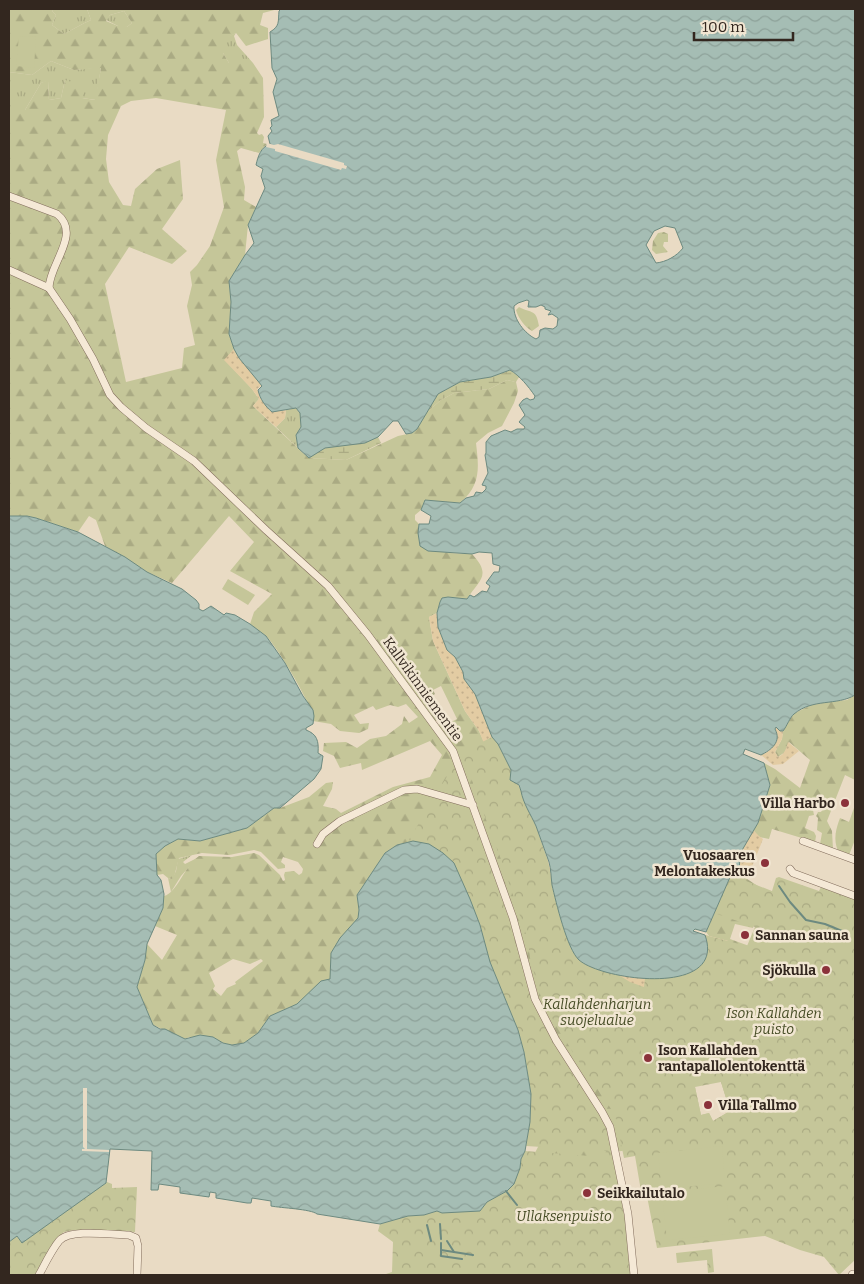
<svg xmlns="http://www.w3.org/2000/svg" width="864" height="1284" viewBox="0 0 864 1284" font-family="Bitter,serif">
  <defs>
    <pattern id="grass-tufts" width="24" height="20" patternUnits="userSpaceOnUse" patternTransform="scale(1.25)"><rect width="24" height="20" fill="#c5c699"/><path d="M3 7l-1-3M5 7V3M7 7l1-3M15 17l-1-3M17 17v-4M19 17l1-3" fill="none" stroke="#aaaa83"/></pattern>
    <pattern id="forest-firs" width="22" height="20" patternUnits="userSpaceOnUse" patternTransform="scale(1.25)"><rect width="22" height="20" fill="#c5c699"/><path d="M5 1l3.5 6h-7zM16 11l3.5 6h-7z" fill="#aaaa83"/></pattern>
    <pattern id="wetland-marsh" width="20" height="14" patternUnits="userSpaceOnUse" patternTransform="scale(1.25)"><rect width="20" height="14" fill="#c5c699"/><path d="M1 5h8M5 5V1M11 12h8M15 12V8" fill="none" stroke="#aaaa83"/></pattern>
    <pattern id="sand-dots" width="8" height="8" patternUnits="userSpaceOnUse" patternTransform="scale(1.25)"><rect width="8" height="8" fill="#e3cca3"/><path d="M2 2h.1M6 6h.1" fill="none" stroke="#c3af8c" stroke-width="1.8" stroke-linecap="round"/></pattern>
    <pattern id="park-crowns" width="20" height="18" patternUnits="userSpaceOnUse" patternTransform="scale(1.25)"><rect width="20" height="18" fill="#c5c699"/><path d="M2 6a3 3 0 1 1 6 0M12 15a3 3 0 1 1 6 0" fill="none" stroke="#aaaa83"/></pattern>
    <pattern id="water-waves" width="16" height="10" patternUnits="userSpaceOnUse" patternTransform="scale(1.25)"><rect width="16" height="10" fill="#a5bdb4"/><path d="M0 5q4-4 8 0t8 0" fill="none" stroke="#8ea29a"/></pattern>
  </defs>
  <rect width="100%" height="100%" fill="#e9dbc4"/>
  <!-- grass -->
  <g fill="url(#grass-tufts)">
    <path d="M53 9H87L91 20C81 24 74 29 64 34L52 25 56 15 52 11Z"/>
    <polygon points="124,11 132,23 127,27 118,26 106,20 110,15"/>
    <polygon points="236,33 234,36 237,45 253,63 229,63 223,53 223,39"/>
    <polygon points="51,61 74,70 101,67 96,100 82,98 65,80 61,98 49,100 48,81 41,83 25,110 9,110 9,72 32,75"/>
    <polygon points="296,408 300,413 301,427 296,435 298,448 276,427 285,418 286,410"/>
    <polygon points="192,855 183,862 185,864 197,858 181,876 171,892 168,878 172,879 176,871 178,859"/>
  </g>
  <!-- forest -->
  <g fill="url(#forest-firs)" fill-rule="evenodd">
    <path d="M9 9H53L52 11 56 15 52 25 64 34C74 29 81 24 91 20L87 9H278L263 13 260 25 268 28V39L246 46 236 33 223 40V53L229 63H253L263 78 264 117 257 133 259 135 262 134 264 137 263 143 267 144 259 153 241 148 237 151 245 187 244 200 256 207 248 225 245 255 229 281 231 302 229 334 234 349 225 360 252 389 259 399 253 406 304 454 309 458 346 460 398 436 412 433 417 429 426 413 441 400 454 393 489 389 507 380 516 382 518 391 514 403 502 426 488 433 476 443C479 468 481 485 460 503L425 500 421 510 415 515V520L419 524 418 533 450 553 472 554C493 576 478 581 467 599L448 597 440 602 437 613 429 617 433 641 465 711 479 731 605 1003 728 941 709 936 706 932 731 875 739 868 744 877 761 888 753 928 735 924 730 939 752 947 779 941 725 1139 613 1152 625 1221 630 1275 516 1190 540 1143 534 1051 413 841 397 845 385 853 357 895 359 910V918L340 938 330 979 297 1004 270 1016 258 1033 244 1043 232 1045 223 1043 213 1037H189L185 1039 153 1025 137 987 145 960 147 944 162 960 177 935 155 926 163 908 164 896C177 893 185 865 199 856L232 857 254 853 259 855 280 875 283 881 285 880 284 875 285 872 294 871 299 875 302 873 303 869 298 862 283 857 281 862 285 865V868L278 869 261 852 254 850 229 855 202 853 179 858 174 877 172 879 168 878 163 874 157 875 156 854 165 846 178 839 200 841 247 828 274 808H280L309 797 326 783 333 782 332 789 323 806 336 809 341 813 393 787 430 777 442 755 430 741 362 770 361 763 340 768 334 756 323 751 324 743 346 742 357 748 370 739 386 736 402 724 404 716 409 723 418 717 406 704 398 707 390 705 376 710 373 706 354 715 360 724 369 723 368 729 359 733 340 731 331 724 313 721C316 710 276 645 266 636 261 632 255 629 250 624L254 612 272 594 230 571 254 542 229 516 172 583 147 572 105 546 96 520 89 516 78 532 36 518 27 516H9V110H25L41 83 48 80 49 100 61 98 65 80 82 85V98L95 100 101 68 74 70 51 61 32 75 9 72ZM124 11 132 23 127 27 122 24 118 26 106 21 110 15ZM156 98 226 110 216 160 224 207 210 246 197 265 190 272 192 285 187 306 195 345 184 348 182 368 126 382 105 284 129 247 172 264 187 251 162 229 183 199 180 160 157 169 135 189 131 206 123 205 109 182 106 159 108 135 121 106 131 101ZM441 686 457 719 447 724 444 720 437 726 434 723 437 720 431 708 436 704 432 696 435 694 433 690ZM233 959 250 964 261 959 263 961 235 982 236 984 227 988 221 996 213 989 215 986 209 973ZM654 1079 721 1082 730 1111 713 1121 709 1113 701 1115 695 1087Z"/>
    <polygon points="664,232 668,234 668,242 664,242 663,246 668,252 656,254 652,250 653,241 658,233"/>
    <path d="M519 307C533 314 536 309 539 326L532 331C525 327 518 318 516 310Z"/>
    <polygon points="855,695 855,780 845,775 827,821 832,831 833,849 820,844 822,833 817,830 818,818 816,816 818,812 821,812 824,807 818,801 813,810 814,815 809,816 805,828 814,832 816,836 815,842 772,829 769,839 759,837 753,830 758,823 770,785 764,763 775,769 800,788 810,760 789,742 785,752 778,757 775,752 782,739 783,731 793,714 811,705 826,702 847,700"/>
    <path d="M855 805V840L849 855 838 851C833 839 836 829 840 818L849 822Z"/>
  </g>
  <!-- wetland -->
  <g fill="url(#wetland-marsh)">
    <polygon points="510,370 519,377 516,382 507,380 489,389 454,393 441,400 426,413 438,394 460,382 491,377"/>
    <polygon points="378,437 381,443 346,460 309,458 304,454 305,445"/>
  </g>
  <!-- sand -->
  <g fill="url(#sand-dots)">
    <polygon points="234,349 262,385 257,389 259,393 272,412 286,410 285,418 276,427 253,406 259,399 252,389 224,360"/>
    <path d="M437 613 438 627 447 650 455 657 463 672 464 679 475 694 492 736 498 744 521 791 550 868 591 967C615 974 680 990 699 968 701 965 702 960 703 957 705 948 708 944 705 935L728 941 705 995 579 980 479 731 465 711 433 641 429 617Z"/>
    <path d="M777 727 780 731H783L782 739 775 752 778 757C785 754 786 749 788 742L799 751 783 764 773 765 761 755 769 751 777 740 775 729Z"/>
    <path d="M753 830 759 836 763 839 750 872H746L744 877C734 860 744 846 753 830Z"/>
  </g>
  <!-- park -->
  <g fill="url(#park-crowns)" fill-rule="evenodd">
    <path d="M492 737 498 744 521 791 536 826 548 861 552 883 567 938 577 958 591 967 617 974 630 982 644 987 645 978 681 977 707 942 705 935 747 946 755 927 714 913 731 875 772 891 776 878 779 877 819 891 821 887 855 899V1260L839 1275 824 1257 800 1250 765 1236 657 1248 646 1191H641L635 1156 624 1158 615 1115 572 1051 542 1001 530 958 528 940 502 862 461 753ZM721 1082 730 1111 713 1121 709 1113 701 1115 695 1087Z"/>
    <polygon points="455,763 494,870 533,1003 607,1125 625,1221 630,1275 383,1275 392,1272 393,1242 378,1231 380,1224 408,1216 424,1215 437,1211 480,1211 487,1202 507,1191 520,1168 521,1159 525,1151 604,1157 606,1151 526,1146 530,1122 531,1094 524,1052 518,1030 490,962 480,925 454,863 413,841 407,843"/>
    <polygon points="107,1182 112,1184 112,1188 137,1187 135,1232 73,1230 64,1232 56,1239 35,1275 9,1275 9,1242 17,1236 22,1242"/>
    <polygon points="712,1249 714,1272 708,1273 707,1260 677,1263 676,1253"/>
  </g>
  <!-- garden -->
  <g fill="#c5c699">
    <polygon points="19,36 36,37 34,68 16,66"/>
    <polygon points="228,579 255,595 248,605 222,589"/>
    <rect x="641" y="1044" width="14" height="28"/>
    <polygon points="722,1146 725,1183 662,1189 658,1153"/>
    <polygon points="725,1186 730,1234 667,1240 662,1193"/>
  </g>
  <!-- water -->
  <g fill="url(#water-waves)" stroke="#6d8a80" fill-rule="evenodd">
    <path d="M281 9H855V695C837 706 813 698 794 714 790 717 787 726 783 731H780L776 727 775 729C782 742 771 750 761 755L745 749 743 754 764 763 770 785 758 823 741 852 739 868 731 875 706 932 695 929 693 931 705 935C727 997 603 981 579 960 567 949 556 902 552 885 551 877 551 869 549 862 545 850 540 838 536 826 531 815 523 803 521 791L519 785 510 780 511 770 498 744 492 737 475 694 464 679 463 672 455 657 447 650 438 627 437 613 440 602 442 598 448 597 467 599 470 595 474 597 482 591 487 592 490 586 486 583 494 572H499L500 566 493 564 492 553 479 552 472 554 428 551 420 546 418 533 419 524H429L431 516 421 510 425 500 460 503 466 498 474 496 476 492 482 493 486 489V486L482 485 488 473 485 455 486 453V442L491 436 505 430 511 432 517 429H524L525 427 519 422 525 415 519 405 523 400 527 398 530 400 534 399 535 396C528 386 520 376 510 370L491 377 460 382 438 394 417 429 412 433 406 434 398 421H393L378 437 365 443 325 448 309 458 298 448 296 435 301 427 300 413 296 408 272 412C265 406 260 399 258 390L262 386 239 358 234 349 229 334 231 302 229 281 245 255 254 243 248 225 265 188 261 176 263 169 256 165C258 156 261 147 270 144L268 136 272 131 270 128 272 126 271 120 279 116 273 92 277 79 272 68 270 32C280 26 278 22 279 11ZM665 226 675 228 683 248C677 256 666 262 656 263L646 245 654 231ZM527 300 529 301 528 307H536L541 305 545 307V309L551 311 548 315 552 314 558 318 557 326 553 329 545 328 540 330 539 337 536 339C525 334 513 319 514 306L518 303Z"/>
    <path d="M9 516H27L36 518 78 532 125 557 147 572 182 589 196 600 199 604V609L203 611 211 606 224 615 226 613 235 615 250 624 266 636 285 663 303 696 313 710 314 716 313 724 306 728V730C317 734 319 741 318 753L323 756 321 769 314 779 280 808H274L247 828 200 841 178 839 165 846 156 854 157 875 161 880 164 894 163 908 147 944 145 960 137 987 153 1025 160 1029H165L185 1039 200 1035 213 1037 223 1043 232 1045 244 1043 258 1033 270 1016 297 1004 321 981 330 979 331 953 340 938 358 918 359 910 357 895 385 853 397 845 413 841 429 844 443 853 454 863 470 899 480 925 490 962 518 1030 524 1052 531 1094 530 1122 525 1151 521 1159 520 1168 514 1184 507 1191 487 1202 480 1211 442 1213 437 1211 424 1215 408 1216 380 1224 317 1214C311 1209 281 1208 271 1206V1201L252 1198 251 1203H247L216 1198V1193L210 1192 209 1197 180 1193V1187L159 1184 158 1190H151L152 1151 110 1149 106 1183 22 1243 17 1236 9 1242Z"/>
  </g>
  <!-- pier -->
  <g fill="#e9dbc4">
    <polygon points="267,143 274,145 278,144 344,163 344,165 347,166 346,169 342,168 341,170 275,151 275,149 266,147"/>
    <polygon points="83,1088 87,1088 87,1149 109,1150 109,1152 82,1151 82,1149 85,1149 83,1147"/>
  </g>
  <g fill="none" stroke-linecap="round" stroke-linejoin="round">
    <!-- stream -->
    <g stroke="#6d8a80" stroke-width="2">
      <polyline points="779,886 790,902 806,920 825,924 842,931"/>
      <polyline points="506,1191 517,1205"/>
      <polyline points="440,1224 441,1239"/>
      <polyline points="427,1225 431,1241"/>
      <polyline points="447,1241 454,1252"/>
      <polyline points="441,1243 441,1256 462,1259"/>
      <polyline points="441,1250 473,1255"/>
    </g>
    <defs>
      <g id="minor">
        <path d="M9 196 57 214C82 234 49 264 49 288"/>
        <polyline points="9,270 49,288 70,319 93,359 110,395 121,407 146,428 194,461 266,530 328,586 368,635 453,751 513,918 535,999 556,1040 602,1112 610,1127 628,1214 634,1275"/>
        <polyline points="803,841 855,860"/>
        <polyline points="317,844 323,834 340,821 404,790 417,789 473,805"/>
        <polyline points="790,869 793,873 855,896"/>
        <path d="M39 1275C45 1264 51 1251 59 1241 70 1228 113 1235 129 1235L136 1238 138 1246 137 1275"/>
      </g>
      <polyline id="tertiary" points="853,1275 855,1275"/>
    </defs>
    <!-- minor casing -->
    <use href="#minor" stroke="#826d5c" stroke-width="8"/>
    <!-- tertiary casing -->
    <use href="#tertiary" stroke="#826d5c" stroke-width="10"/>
    <!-- minor -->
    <use href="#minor" stroke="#f5e9d6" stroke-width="7"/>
    <!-- tertiary -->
    <use href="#tertiary" stroke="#f5e9d6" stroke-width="9"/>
  </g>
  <!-- markers -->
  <g fill="#8b323b" stroke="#f1e6d2" stroke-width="2">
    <circle cx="845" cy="803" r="5"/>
    <circle cx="765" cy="863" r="5"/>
    <circle cx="745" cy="935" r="5"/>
    <circle cx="826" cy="970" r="5"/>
    <circle cx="648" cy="1058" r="5"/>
    <circle cx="708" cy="1105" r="5"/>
    <circle cx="587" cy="1193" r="5"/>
  </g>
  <g text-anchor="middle" stroke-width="5" stroke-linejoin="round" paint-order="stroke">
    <!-- street labels -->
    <g font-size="14" fill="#33271f" stroke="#f1e6d2">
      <text transform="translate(423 689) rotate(54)" y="5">Kallvikinniementie</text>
    </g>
    <!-- poi labels -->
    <g font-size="14" font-weight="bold" fill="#33271f" stroke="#f1e6d2" text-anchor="start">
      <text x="835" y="808" text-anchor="end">Villa Harbo</text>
      <text x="755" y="860" text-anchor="end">Vuosaaren<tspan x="755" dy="16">Melontakeskus</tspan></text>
      <text x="755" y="940">Sannan sauna</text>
      <text x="816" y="975" text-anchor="end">Sjökulla</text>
      <text x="658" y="1055">Ison Kallahden<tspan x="658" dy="16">rantapallolentokenttä</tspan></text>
      <text x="718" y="1110">Villa Tallmo</text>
      <text x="597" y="1198">Seikkailutalo</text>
    </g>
    <!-- park labels -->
    <g font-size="14" font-style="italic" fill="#484e27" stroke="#f1e6d2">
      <text x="597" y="1009">Kallahdenharjun<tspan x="597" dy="16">suojelualue</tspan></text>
      <text x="774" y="1018">Ison Kallahden<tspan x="774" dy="16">puisto</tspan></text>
      <text x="564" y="1221">Ullaksenpuisto</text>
    </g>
  </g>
  <!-- border -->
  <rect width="864" height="1284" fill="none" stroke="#33271f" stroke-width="20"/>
  <!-- scale -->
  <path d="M694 32v8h99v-8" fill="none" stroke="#33271f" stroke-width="2.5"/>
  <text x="702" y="32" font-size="15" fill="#33271f" stroke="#f1e6d2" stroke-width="4" paint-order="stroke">100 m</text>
</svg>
